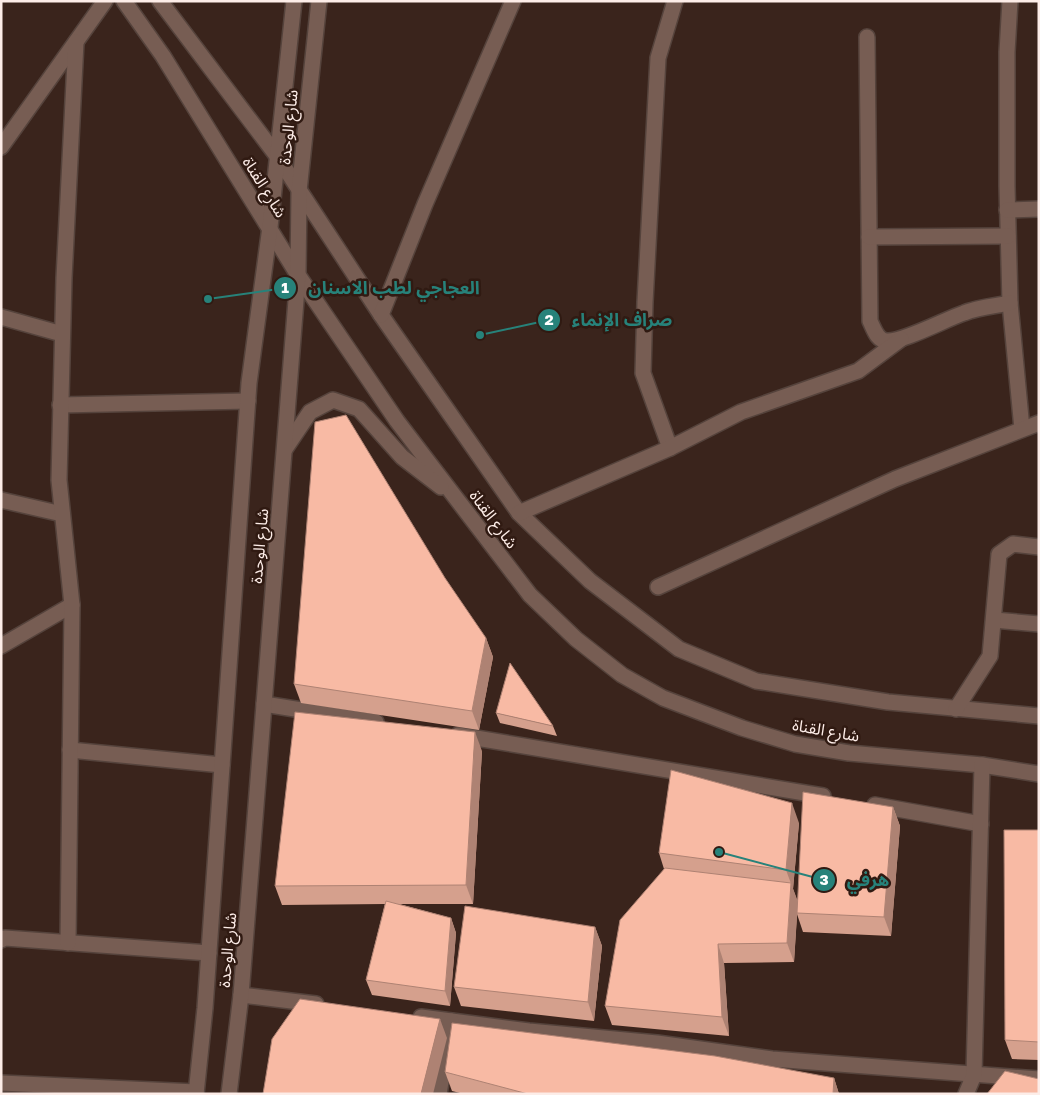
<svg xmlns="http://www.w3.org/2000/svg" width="1040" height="1095" viewBox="0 0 1040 1095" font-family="'Golos Text','Noto Sans Arabic',sans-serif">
  <rect width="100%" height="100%" fill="#3a241c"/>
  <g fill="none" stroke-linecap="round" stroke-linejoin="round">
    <defs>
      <g id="minor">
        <polyline points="124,1 163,56 298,275 397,421 530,595 576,639 622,675 663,698 742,728 795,744 849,753 982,765 1039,774"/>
        <polyline points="160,1 277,156 381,315 519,513 590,581 679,649 756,681 888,702 1039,716"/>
        <polyline points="1010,1 1007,52 1007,186 1010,303 1022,429"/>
        <path d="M867 37 870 321C874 329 877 341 887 341 903 342 946 319 964 313 978 307 995 306 1010 303"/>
        <polyline points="1,147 105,1"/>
        <polyline points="1007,210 1039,209"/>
        <polyline points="869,237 1008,236"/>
        <polyline points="381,315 425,204 513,1"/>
        <polyline points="1,317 62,334"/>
        <polyline points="60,405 248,401"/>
        <polyline points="670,448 643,373 645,302 658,58 675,1"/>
        <polyline points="285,449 310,412 333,400 359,409 402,457 441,487"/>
        <polyline points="1,500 62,514"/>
        <polyline points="519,513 670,448 741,412 858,371 901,339"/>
        <polyline points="658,587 895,479 1039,423"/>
        <polyline points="994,620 1039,624"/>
        <polyline points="1,646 72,605"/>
        <polyline points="264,704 376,722"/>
        <polyline points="956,709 990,656 999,554 1013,544 1039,547"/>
        <polyline points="458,735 823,796"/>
        <polyline points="70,750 222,765"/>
        <polyline points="875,805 981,824"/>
        <polyline points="1,940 5,938 209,953"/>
        <polyline points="68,943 72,605 59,480 64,278 76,42"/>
        <polyline points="241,995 316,1004"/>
        <polyline points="421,1017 529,1031 657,1043 772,1059 1039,1079"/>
        <polyline points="1,1083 196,1092"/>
        <polyline points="196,1094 205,1008 249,383 270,227 294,1"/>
        <polyline points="229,1094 241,995 298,275 299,191 319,1"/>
        <polyline points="439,1094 451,1021"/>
        <polyline points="966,1094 974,1075 982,765"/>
      </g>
    </defs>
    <!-- minor casing -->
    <use href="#minor" stroke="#55433c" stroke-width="18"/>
    <!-- minor -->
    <use href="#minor" stroke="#775d53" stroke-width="15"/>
  </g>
  <!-- wall -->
  <g fill="#d5a08d">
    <polygon points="486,638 493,657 479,730 301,703 294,684"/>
    <polygon points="496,713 553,726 557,736 500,723"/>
    <polygon points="482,751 473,904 399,904 451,918 456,933 450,1006 372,995 366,980 385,904 282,905 275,886"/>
    <polygon points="893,807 900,826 891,936 803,932 797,914 794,962 724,963 729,1036 612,1025 605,1006 664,869 659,853 799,823 793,889 797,900"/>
    <polygon points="1039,830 1039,1060 1012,1059 1005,1040"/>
    <polygon points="595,927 602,946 594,1021 461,1006 454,987"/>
    <polygon points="445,1072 834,1078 839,1094 464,1094 452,1091"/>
  </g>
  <!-- shaded-wall -->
  <g fill="#ae8273">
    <polygon points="486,638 493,657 479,730 472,711"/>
    <polygon points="475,732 482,751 473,904 466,885"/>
    <polygon points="792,803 799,823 793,889 786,870"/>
    <polygon points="893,807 900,826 891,936 884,917"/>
    <polygon points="791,883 798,902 794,962 787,943"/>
    <polygon points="451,918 456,933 450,1006 445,991"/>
    <polygon points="595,927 602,946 594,1021 588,1002"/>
    <polygon points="718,944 724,963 729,1036 722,1017"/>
    <polygon points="440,1019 447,1038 433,1094 421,1094"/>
    <polygon points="834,1078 839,1094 833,1094"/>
  </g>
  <!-- building -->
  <g fill="#f8baa4" stroke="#ae8273">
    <polygon points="346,415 445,578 486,638 472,711 294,684 315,422"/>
    <polygon points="510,663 553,726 496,713"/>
    <polygon points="295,712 475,732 466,885 275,886"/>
    <polygon points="671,770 792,803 786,870 659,853"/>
    <polygon points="803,792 893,807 884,917 797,913"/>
    <polygon points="1004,830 1039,830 1039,1042 1005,1040"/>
    <polygon points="665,868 791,883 787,943 718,944 722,1017 605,1006 620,920"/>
    <polygon points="386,901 451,918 445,991 366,980"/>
    <polygon points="465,906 595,927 588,1002 454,987"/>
    <polygon points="300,999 440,1019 421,1094 263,1094 272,1039"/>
    <polygon points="452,1023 715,1056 834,1078 833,1094 528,1094 445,1072"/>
    <polygon points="1005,1071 1039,1079 1039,1094 987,1094"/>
  </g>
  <g text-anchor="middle" stroke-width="5" stroke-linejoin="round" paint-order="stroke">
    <!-- street labels -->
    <g font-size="16" fill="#fdede8" stroke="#301a12">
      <text transform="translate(288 127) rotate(-84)" y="6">شارع الوحدة</text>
      <text transform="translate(265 187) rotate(58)" y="6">شارع القناة</text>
      <text transform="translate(494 519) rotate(53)" y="6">شارع القناة</text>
      <text transform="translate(259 546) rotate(-85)" y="6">شارع الوحدة</text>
      <text transform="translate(826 730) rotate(10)" y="6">شارع القناة</text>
      <text transform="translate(227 950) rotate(-85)" y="6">شارع الوحدة</text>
    </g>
  </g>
  <!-- callouts -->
  <path fill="none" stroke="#27827a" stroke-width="2" d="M208 299L285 288M480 335L549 320M719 852L824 880"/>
  <g fill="#27827a" stroke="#301a12" stroke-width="2">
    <circle cx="208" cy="299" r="5"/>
    <circle cx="480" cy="335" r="5"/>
    <circle cx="719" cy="852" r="5"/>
    <circle cx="285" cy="288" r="12"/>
    <circle cx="549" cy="320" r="12"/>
    <circle cx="824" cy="880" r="12"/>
  </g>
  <g font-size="15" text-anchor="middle" font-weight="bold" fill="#fff">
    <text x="285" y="293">1</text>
    <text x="549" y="325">2</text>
    <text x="824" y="885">3</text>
  </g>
  <g font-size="18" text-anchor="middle" font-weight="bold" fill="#27827a" stroke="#301a12" stroke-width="5" stroke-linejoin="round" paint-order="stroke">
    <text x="394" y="294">العجاجي لطب الاسنان</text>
    <text x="622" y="326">صراف الإنماء</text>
    <text x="868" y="886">هرفي</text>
  </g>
  <!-- border -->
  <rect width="1040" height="1095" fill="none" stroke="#fdede8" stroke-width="5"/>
</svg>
